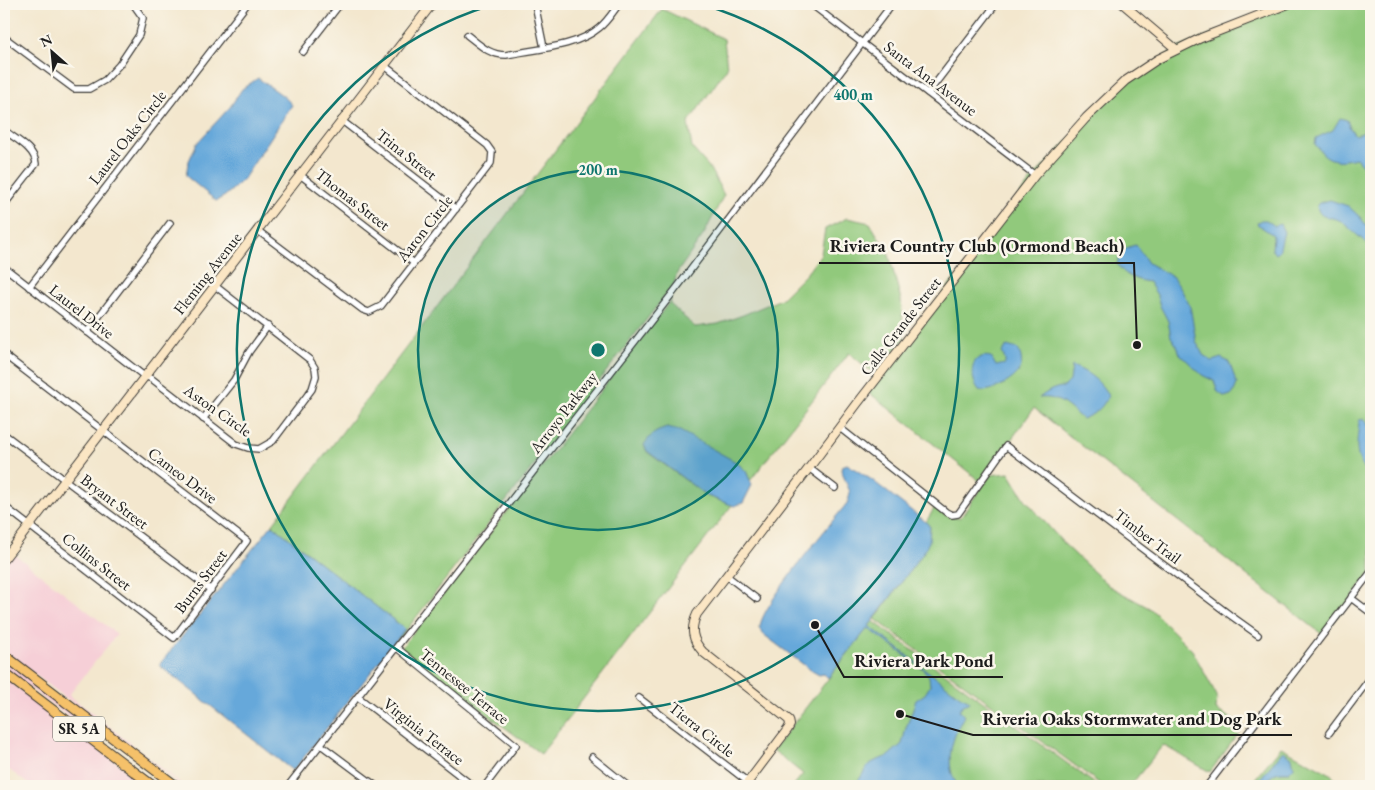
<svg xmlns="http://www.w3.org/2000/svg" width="1375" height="790" viewBox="0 0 1375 790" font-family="'EB Garamond',serif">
  <rect width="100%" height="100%" fill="#fbf7ec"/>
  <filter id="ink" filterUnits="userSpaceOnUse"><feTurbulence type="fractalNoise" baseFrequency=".02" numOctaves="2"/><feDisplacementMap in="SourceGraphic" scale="10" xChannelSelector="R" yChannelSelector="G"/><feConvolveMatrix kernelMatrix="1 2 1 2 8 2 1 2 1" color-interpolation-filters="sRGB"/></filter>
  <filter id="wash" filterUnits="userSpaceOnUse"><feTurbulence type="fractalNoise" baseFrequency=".0096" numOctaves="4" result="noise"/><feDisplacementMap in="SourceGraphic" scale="20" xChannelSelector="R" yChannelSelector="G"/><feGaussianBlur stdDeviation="1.12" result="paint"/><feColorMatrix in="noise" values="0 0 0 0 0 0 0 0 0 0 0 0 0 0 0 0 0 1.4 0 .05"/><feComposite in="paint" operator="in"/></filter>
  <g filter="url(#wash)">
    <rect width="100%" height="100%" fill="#f3e7ce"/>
    <!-- built -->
    <g fill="#f6cfd7">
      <polygon points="13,553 117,634 69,695 184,786 182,786 4,651 4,564"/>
      <polygon points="4,659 88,723 79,725 4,669"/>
      <polygon points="4,677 148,786 31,786 4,766"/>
    </g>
    <!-- green -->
    <g fill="#91c97c" stroke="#56724c">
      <polygon points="1286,4 1371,4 1371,573 1323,635 1034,408 981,482 867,391 1035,175 1125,81 1176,49"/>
      <polygon points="662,9 724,39 727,68 688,123 692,148 709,167 724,195 704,234 677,273 674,284 394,646 405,629 272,525"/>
      <path d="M847 218 870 223 889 255 901 300 904 339 876 375 849 353 750 481 746 471 667 428C655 432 651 434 644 445L647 452 707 496 732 505 541 754 444 683 401 648 671 300 670 304 695 327 718 324 743 315 781 299 807 273 821 254 825 229Z"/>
      <path d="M1009 473 1025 499 1063 543 1109 586 1151 609 1192 650 1217 696 1216 710 1244 726 1210 772 1163 745 1130 786H1103L875 619 923 553 930 527 926 522 935 507C944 514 951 520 961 517L990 475Z"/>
      <polygon points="873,621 1098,786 793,786 803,774 773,750"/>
      <path d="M1281 747 1329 773 1344 786H1263C1273 774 1273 771 1289 772L1283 751 1254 786H1249Z"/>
    </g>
    <!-- water -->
    <g fill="#66a8da" stroke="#41627b">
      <path d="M258 78C269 87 284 94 292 105L243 180 225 196 216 201 186 176 188 163 197 143 230 107 242 89Z"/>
      <path d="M1371 116V170L1364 167 1356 158C1335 163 1327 161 1315 144L1316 138 1333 130 1340 118 1347 120 1350 128 1355 135 1362 133 1365 130 1366 122Z"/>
      <path d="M1330 200 1348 206 1360 217 1371 232V247L1341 221C1330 215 1319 221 1317 205L1319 203Z"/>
      <polygon points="1261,220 1266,220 1275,226 1280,224 1284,232 1279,252 1276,254 1272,250 1273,235 1257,224 1258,222"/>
      <path d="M1136 245 1148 263 1173 277 1182 291 1190 306 1196 341 1203 355 1212 361 1221 358 1229 362 1237 384 1233 394 1225 397 1218 392 1214 381 1202 375 1180 354 1177 346 1171 337 1168 321 1160 306 1157 295 1149 282C1135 280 1125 276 1117 264 1121 253 1124 247 1136 245Z"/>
      <path d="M1007 346 1018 349C1021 355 1023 363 1020 369 1016 380 990 394 979 390 969 377 969 352 991 357L996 366 1005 364V360L1002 352Z"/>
      <path d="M1072 366C1087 371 1102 382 1108 396 1102 409 1095 414 1082 419 1068 407 1060 396 1039 398 1047 392 1054 387 1064 387L1070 381Z"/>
      <path d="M1365 419 1371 430V475C1351 458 1358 442 1359 420Z"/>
      <path d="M667 428 680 431 736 462 746 471 752 485 743 503 734 506 707 496 647 451 644 445C651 434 655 432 667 428Z"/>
      <path d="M847 464 872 480 926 522 930 527 929 542 923 553 869 626 960 696 970 701 969 703 963 705 959 710 964 716C952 737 943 765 958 786H855L867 767 873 762 888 756 902 744 906 728 916 700 925 694 930 686 929 676 923 669 868 628 828 678 824 674 819 675 812 671 763 634 760 627C760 607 831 523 848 502L850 492 841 470 842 466Z"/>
      <polygon points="272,525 405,629 293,771 159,665"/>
      <path d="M1283 751 1292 757 1294 767 1289 772C1273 771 1273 774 1263 786H1254Z"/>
    </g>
  </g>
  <g filter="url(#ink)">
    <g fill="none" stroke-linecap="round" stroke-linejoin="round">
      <defs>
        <g id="street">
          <polyline points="535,4 544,48"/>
          <polyline points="811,4 1035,175"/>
          <path d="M467 35C480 45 489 55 506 55 535 49 577 47 599 28 607 22 613 12 619 4"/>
          <polyline points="4,37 74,89 89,89 105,80 119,65 139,35 143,18 133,4"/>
          <polyline points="303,52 340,4"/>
          <polyline points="928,93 996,4"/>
          <polyline points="341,120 456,209"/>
          <path d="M4 130C15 139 35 148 36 164L4 205"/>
          <polyline points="299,174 414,263"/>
          <polyline points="257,230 363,310 369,312 381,306 491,163 492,152 487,145 385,66"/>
          <polyline points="4,267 144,376 152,379 236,444 248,448 259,449 273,441 312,389 316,376 315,368 310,360 214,285"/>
          <polyline points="29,287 247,4"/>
          <polyline points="87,332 170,223"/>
          <polyline points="4,353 7,357 247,541 174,638 4,506"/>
          <polyline points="203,419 234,380 249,352 268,326"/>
          <polyline points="840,428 946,512 952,515 958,514 1006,446 1230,615 1258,635"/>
          <polyline points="4,434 211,590"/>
          <polyline points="809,468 835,488"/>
          <polyline points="727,576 757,599"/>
          <polyline points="1351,598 1371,613"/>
          <polyline points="397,648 516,745 485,786"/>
          <polyline points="358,697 473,786"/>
          <polyline points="639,698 748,782"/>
          <polyline points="1329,733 1371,677"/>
          <polyline points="321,745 376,786"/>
          <polyline points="592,757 628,786"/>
          <polyline points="288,786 679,285 892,4"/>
          <polyline points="1207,786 1371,572"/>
        </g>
        <g id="secondary">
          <polyline points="1123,4 1176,49"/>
          <polyline points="4,559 432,4"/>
          <path d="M745 786 788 729 790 725 789 720 703 652C692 640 690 629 697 614L809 468 857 404 1035 175 1086 118 1125 81 1158 59 1201 38 1288 4"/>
        </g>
        <g id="primary">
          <polyline points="4,655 176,786"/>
          <polyline points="4,673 153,786"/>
        </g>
      </defs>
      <!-- street casing -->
      <use href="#street" stroke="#3c3a37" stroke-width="8"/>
      <!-- secondary casing -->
      <use href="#secondary" stroke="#3c3a37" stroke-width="10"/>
      <!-- primary casing -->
      <use href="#primary" stroke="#3c3a37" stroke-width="11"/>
      <!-- street -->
      <use href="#street" stroke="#fff" stroke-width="5.5"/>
      <!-- secondary -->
      <use href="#secondary" stroke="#fbe6c4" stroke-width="8"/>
      <!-- primary -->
      <use href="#primary" stroke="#f5c16b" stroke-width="9"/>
    </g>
  </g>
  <!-- distance rings -->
  <circle cx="598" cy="350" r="180" fill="#0f766e" fill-opacity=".12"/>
  <g fill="none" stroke="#0f766e" stroke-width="2.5">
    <circle cx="598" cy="350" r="180"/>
    <path d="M701 4A361 361 0 1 1 495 4"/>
  </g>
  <g text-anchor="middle" stroke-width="5" stroke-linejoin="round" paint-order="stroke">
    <!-- shield labels -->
    <rect fill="#fbf7ec" stroke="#5f5e5a" stroke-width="1" x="53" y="716.5" width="52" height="25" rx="4"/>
    <g font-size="15" font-weight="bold" fill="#1c1c1c">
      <text x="79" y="734">SR 5A</text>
    </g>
    <!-- street labels -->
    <g font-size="16" fill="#1c1c1c" stroke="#fbf7ec">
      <text transform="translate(931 78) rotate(37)" y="6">Santa Ana Avenue</text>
      <text transform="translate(127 137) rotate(-52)" y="6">Laurel Oaks Circle</text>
      <text transform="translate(407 154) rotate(38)" y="6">Trina Street</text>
      <text transform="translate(353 199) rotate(38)" y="6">Thomas Street</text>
      <text transform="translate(424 228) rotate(-52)" y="6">Aaron Circle</text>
      <text transform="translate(207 273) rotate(-52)" y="6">Fleming Avenue</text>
      <text transform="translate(82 311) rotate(38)" y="6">Laurel Drive</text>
      <text transform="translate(900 326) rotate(-52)" y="6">Calle Grande Street</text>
      <text transform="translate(218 410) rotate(35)" y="6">Aston Circle</text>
      <text transform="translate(563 412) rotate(-52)" y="6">Arroyo Parkway</text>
      <text transform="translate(183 475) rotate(37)" y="6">Cameo Drive</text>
      <text transform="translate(115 501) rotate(37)" y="6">Bryant Street</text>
      <text transform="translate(1148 536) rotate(37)" y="6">Timber Trail</text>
      <text transform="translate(97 561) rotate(38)" y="6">Collins Street</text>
      <text transform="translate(200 581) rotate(-53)" y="6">Burns Street</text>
      <text transform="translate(465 686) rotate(39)" y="6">Tennessee Terrace</text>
      <text transform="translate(702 729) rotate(38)" y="6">Tierra Circle</text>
      <text transform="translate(424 731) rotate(38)" y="6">Virginia Terrace</text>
    </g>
  </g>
  <circle cx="598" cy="350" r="8" fill="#0f766e" stroke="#fbf7ec" stroke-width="2.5"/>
  <g font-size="15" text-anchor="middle" font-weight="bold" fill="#0f766e" stroke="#fbf7ec" stroke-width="5" stroke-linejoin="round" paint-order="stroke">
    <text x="853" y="100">400 m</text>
    <text x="598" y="175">200 m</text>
  </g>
  <!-- callouts -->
  <path fill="none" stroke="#1c1c1c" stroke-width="2" d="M1137 345L1134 263H819M815 625L844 677H1003M900 714L973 735H1292"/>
  <g fill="#1c1c1c" stroke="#fbf7ec" stroke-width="2">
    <circle cx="1137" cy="345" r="5"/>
    <circle cx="815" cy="625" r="5"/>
    <circle cx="900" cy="714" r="5"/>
  </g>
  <g font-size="18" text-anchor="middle" font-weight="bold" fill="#1c1c1c" stroke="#fbf7ec" stroke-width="5" stroke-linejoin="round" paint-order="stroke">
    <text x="977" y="252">Riviera Country Club (Ormond Beach)</text>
    <text x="924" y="667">Riviera Park Pond</text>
    <text x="1132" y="725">Riveria Oaks Stormwater and Dog Park</text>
  </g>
  <!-- margin -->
  <rect width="1375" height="790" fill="none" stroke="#fbf7ec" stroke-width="20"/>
  <!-- north arrow -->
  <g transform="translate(52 52) rotate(333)" stroke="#fbf7ec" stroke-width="4" paint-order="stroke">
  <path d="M0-4L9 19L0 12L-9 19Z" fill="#1c1c1c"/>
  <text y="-8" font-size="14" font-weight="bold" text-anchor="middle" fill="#1c1c1c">N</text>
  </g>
</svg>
